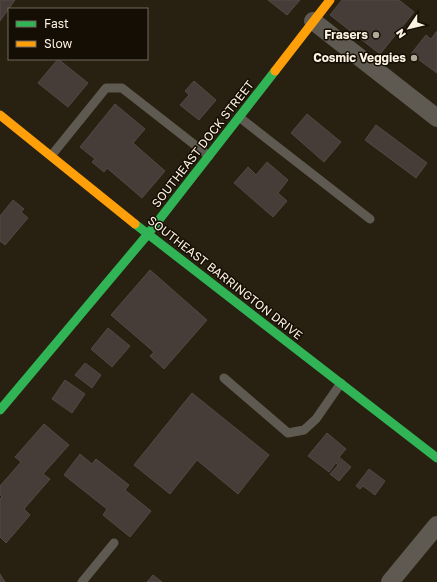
<svg xmlns="http://www.w3.org/2000/svg" width="437" height="582" viewBox="0 0 437 582" font-family="'Golos Text',sans-serif">
  <rect width="100%" height="100%" fill="#282010"/>
  <!-- building -->
  <g fill="#463d38" stroke="#534945">
    <polygon points="0,0 15,0 0,21"/>
    <polygon points="268,0 300,0 287,15"/>
    <polygon points="342,0 399,0 414,12 380,54 330,15"/>
    <polygon points="437,31 437,73 411,54 426,35 431,39"/>
    <polygon points="58,59 88,83 68,107 38,83"/>
    <polygon points="194,81 216,100 199,120 180,105 189,95 185,91"/>
    <polygon points="115,104 145,129 133,143 165,171 142,198 107,168 104,172 92,162 95,159 80,147"/>
    <polygon points="307,114 341,142 324,162 291,133"/>
    <polygon points="376,125 427,163 416,178 365,140"/>
    <polygon points="267,162 288,180 278,193 287,201 273,217 234,183 248,167 256,175"/>
    <polygon points="13,200 24,209 21,212 28,218 5,245 0,241 0,216"/>
    <polygon points="150,270 207,320 164,369 150,356 154,352 111,315"/>
    <polygon points="108,328 130,346 112,367 91,349"/>
    <polygon points="85,363 101,375 92,388 75,375"/>
    <polygon points="65,380 85,394 72,413 52,399"/>
    <polygon points="192,393 269,455 238,494 197,460 170,494 134,465"/>
    <polygon points="44,424 69,445 43,474 50,479 24,509 30,515 6,543 0,537 0,499 2,497 0,495 0,486 21,462 15,457"/>
    <polygon points="327,433 346,449 339,457 351,467 339,481 330,474 338,465 336,463 329,472 308,456"/>
    <polygon points="80,454 92,464 96,459 129,485 125,490 151,511 130,537 103,515 107,509 64,475"/>
    <polygon points="369,469 385,481 375,495 363,486 360,489 356,486"/>
    <polygon points="0,574 5,582 0,582"/>
    <polygon points="153,575 162,582 147,582"/>
  </g>
  <g fill="none" stroke-linecap="round" stroke-linejoin="round">
    <!-- lane -->
    <g stroke="#5f5a51" stroke-width="9">
      <polyline points="239,117 370,219"/>
      <polyline points="51,156 106,88 122,88 209,156"/>
      <polyline points="224,378 288,433 304,430 316,419 341,383"/>
      <polyline points="82,582 114,543"/>
    </g>
    <!-- street -->
    <g stroke="#5f5a51" stroke-width="18">
      <polyline points="313,21 437,118"/>
      <polyline points="390,582 437,525"/>
    </g>
    <!-- fast -->
    <g stroke="#30b455" stroke-width="9">
      <polyline points="135,224 437,458"/>
      <polyline points="0,410 148,234 275,71"/>
    </g>
    <!-- slow -->
    <g stroke="#ff9f0a" stroke-width="9">
      <polyline points="275,71 330,0"/>
      <polyline points="0,115 135,224"/>
    </g>
  </g>
  <!-- markers -->
  <g fill="#b2a898" stroke="#150e04" stroke-width="1.5">
    <circle cx="376" cy="35" r="4"/>
    <circle cx="414" cy="58" r="4"/>
  </g>
  <g text-anchor="middle" stroke-width="3" stroke-linejoin="round" paint-order="stroke">
    <!-- poi labels -->
    <g font-size="12" font-weight="bold" fill="#fdf2e2" stroke="#150e04" text-anchor="end">
      <text x="368" y="39">Frasers</text>
      <text x="406" y="62">Cosmic Veggies</text>
    </g>
    <!-- street labels -->
    <g font-size="12" fill="#fdf2e2" stroke="#150e04">
      <text transform="translate(203 144) rotate(-52)" y="4">SOUTHEAST DOCK STREET</text>
      <text transform="translate(225 278) rotate(38)" y="4">SOUTHEAST BARRINGTON DRIVE</text>
    </g>
  </g>
  <!-- legend -->
  <rect x="8" y="8" width="140" height="52" fill="#150e04" stroke="#72695d"/>
  <rect x="16" y="21" width="20" height="6" fill="#30b455" stroke="#72695d"/>
  <text x="44" y="28" font-size="12" fill="#fdf2e2">Fast</text>
  <rect x="16" y="41" width="20" height="6" fill="#ff9f0a" stroke="#72695d"/>
  <text x="44" y="48" font-size="12" fill="#fdf2e2">Slow</text>
  <!-- north arrow -->
  <g transform="translate(409 28) rotate(235)" stroke="#150e04" stroke-width="3" paint-order="stroke">
  <path d="M0-3L7 15L0 10L-7 15Z" fill="#fdf2e2"/>
  <text y="-6" font-size="11" font-weight="bold" text-anchor="middle" fill="#fdf2e2">N</text>
  </g>
</svg>
